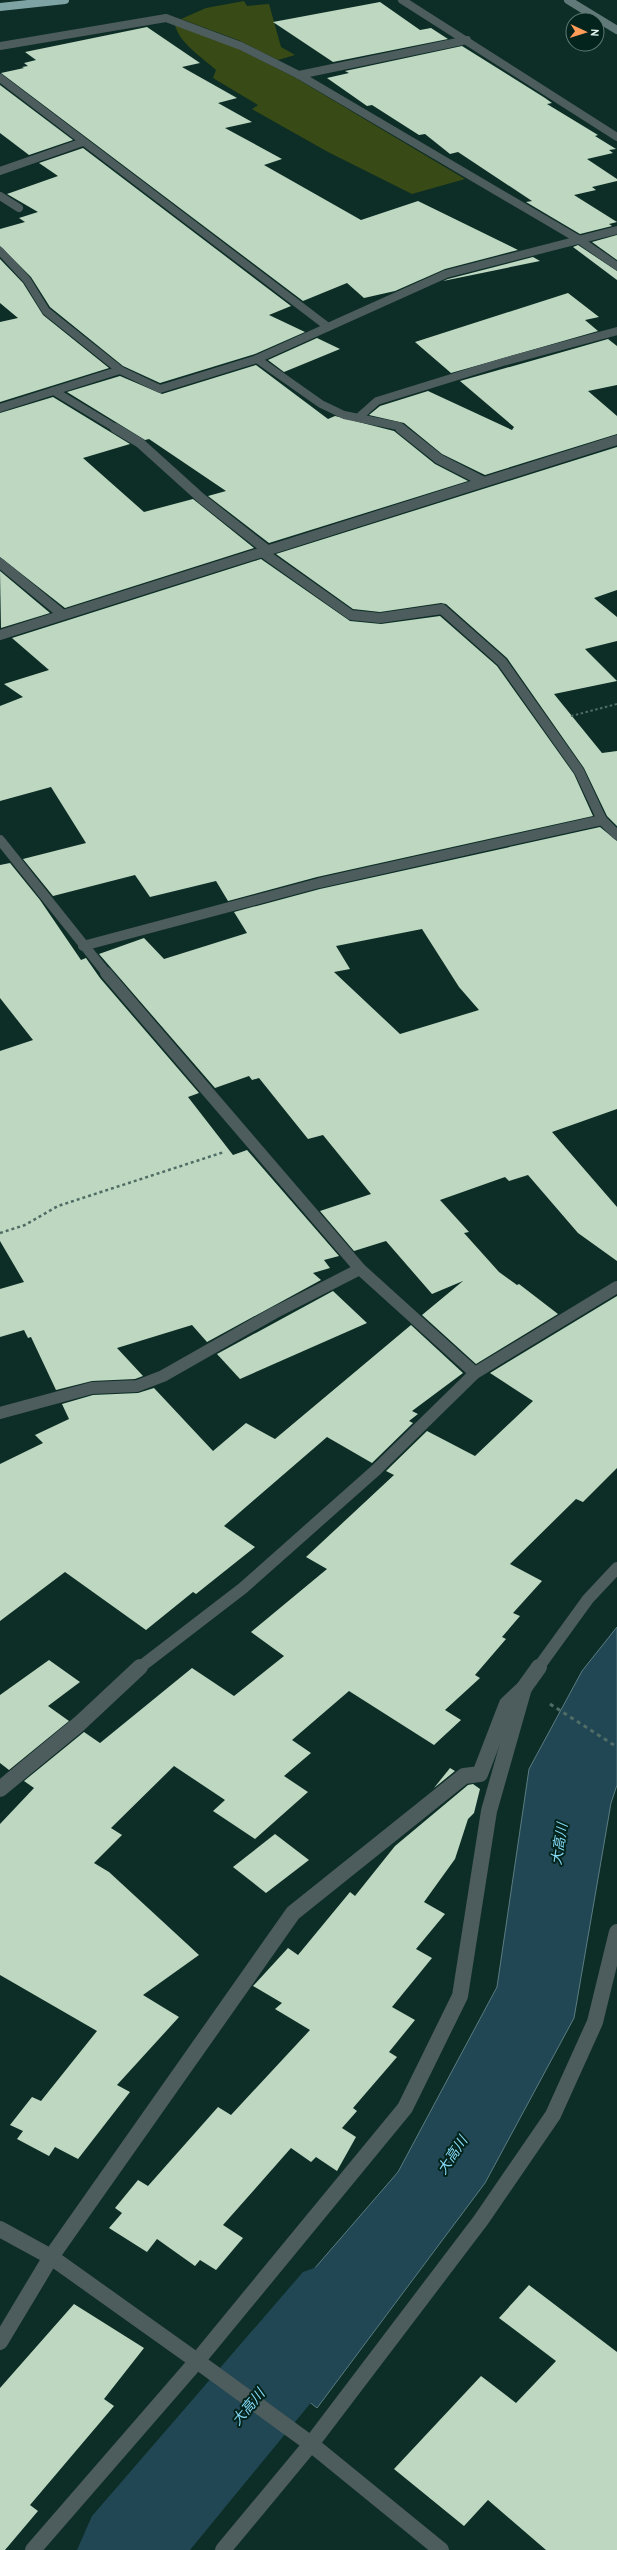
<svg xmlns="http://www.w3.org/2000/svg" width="617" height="2550" viewBox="0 0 617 2550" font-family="'PT Sans','Noto Sans JP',sans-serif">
  <rect width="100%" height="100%" fill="#0d2e26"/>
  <!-- green -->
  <g fill="#384a15">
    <polygon points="244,1 247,6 269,4 281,47 295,55 278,60 238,40 181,19 206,8"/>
    <path d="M175 25 237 48 294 77 465 179 412 194 328 152 252 109 258 105 213 78 216 70C203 58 179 43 175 25Z"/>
  </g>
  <!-- water -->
  <polygon fill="#204753" stroke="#5b7c82" points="617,1627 617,1785 611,1803 574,2018 485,2183 317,2408 244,2350 398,2172 497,1987 529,1769 582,1671"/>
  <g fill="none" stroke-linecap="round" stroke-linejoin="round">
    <!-- river -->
    <polygon fill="#204753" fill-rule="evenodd" points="336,2260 369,2272 383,2302 369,2332 190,2550 77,2550 92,2516 303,2272"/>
  </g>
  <!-- building -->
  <g fill="#bdd7c1" fill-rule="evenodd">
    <polygon points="380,2 420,30 431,28 448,39 333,62 273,22"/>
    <polygon points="147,27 200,63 182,67 237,98 218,103 252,122 225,128 282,159 264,165 361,220 418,201 518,250 445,269 395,291 364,298 347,283 303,301 1,73 24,68 22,67 28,66 24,63 36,60 25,52"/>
    <polygon points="462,46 545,98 552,103 547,104 598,135 595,136 616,149 609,150 613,153 587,159 617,179 617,181 592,187 596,190 574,195 617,222 609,224 612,226 580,234 526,202 532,201 458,152 450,154 425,134 419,135 372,105 367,106 327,78 349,73 345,71"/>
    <polygon points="0,85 73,140 29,155 0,133"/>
    <polygon points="83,148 291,306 269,315 305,332 255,354 160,383 123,366 50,307 31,277 0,246 0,229 25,222 19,218 38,212 7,194 58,176 39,163"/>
    <polygon points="617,235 617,260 592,242"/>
    <polygon points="578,245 617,271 617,280 573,247"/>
    <polygon points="533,257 540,261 443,281 448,279"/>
    <polygon points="0,259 23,283 43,315 109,368 0,402 0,322 18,318 0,303"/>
    <polygon points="568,293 599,317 585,320 598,331 451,373 415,342"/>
    <polygon points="317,338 340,349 284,372 268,360"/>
    <polygon points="608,339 617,346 617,385 588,391 617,416 617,434 485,475 442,454 404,423 369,415 380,406 428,391 512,430 514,427 460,381"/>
    <polygon points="256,365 328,419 335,416 394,431 435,464 468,481 269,543 208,496 226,491 149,439 145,440 67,392 120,376 162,394"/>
    <polygon points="53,397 130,444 83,458 144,512 193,499 254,548 65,608 0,557 0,413"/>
    <polygon points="617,447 617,590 594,598 617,617 617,641 585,649 617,681 554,694 602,753 617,751 617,826 607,816 584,768 507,658 446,604 441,603 380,612 353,609 276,554"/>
    <polygon points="261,559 350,621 381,624 440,616 497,666 574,774 593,816 317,877 228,901 216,881 150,897 135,875 53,896 23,859 86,843 51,787 0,801 0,706 23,697 4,684 49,670 12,638"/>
    <polygon points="0,571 50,613 1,628"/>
    <path d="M600 827 617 841V1109L552 1132 617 1207V1261L578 1233 528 1175 509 1181 505 1177 440 1200 469 1232 464 1233 499 1272 517 1285 519 1284 558 1314 476 1364 422 1315 463 1281 432 1294 386 1241 354 1251 320 1211 371 1194 323 1135 308 1139 259 1078 252 1080 249 1076 215 1088 99 954 144 938 164 959 247 933 234 912 320 889ZM422 929 459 987 479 1010 400 1034 334 972 350 969 336 946Z"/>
    <polygon points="10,863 40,900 81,960 86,958 100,978 199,1093 188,1097 233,1155 247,1150 339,1256 324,1260 330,1268 313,1273 321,1280 207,1342 192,1325 117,1348 143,1376 135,1379 92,1381 56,1390 31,1337 28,1338 24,1330 0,1337 0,1289 24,1282 0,1241 0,1051 33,1040 0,998 0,865"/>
    <polygon points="333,1291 367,1323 240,1379 217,1354"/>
    <polygon points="617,1296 617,1468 583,1502 576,1499 510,1564 542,1581 513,1613 520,1616 502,1637 506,1639 475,1675 480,1678 445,1710 461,1720 434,1745 349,1691 292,1740 311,1753 284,1776 308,1792 255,1839 213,1811 225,1800 174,1766 111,1828 122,1835 94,1863 109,1872 199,1955 143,1995 179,2017 117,2085 130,2092 78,2159 55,2147 49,2156 17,2139 23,2131 10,2125 32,2097 41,2101 97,2031 0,1975 0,1824 34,1788 24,1781 84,1732 100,1743 192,1668 234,1696 284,1656 251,1632 327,1569 306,1557 394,1475 386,1471 427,1431 475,1456 533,1401 490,1373"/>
    <polygon points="411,1325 463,1373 412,1411 418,1414 409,1421 413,1423 372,1463 327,1437 224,1526 255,1547 196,1594 193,1592 146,1630 65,1572 0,1621 0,1464 43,1443 35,1435 69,1419 62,1404 93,1395 138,1393 154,1388 213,1451 246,1423 275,1439"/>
    <polygon points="49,1660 80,1682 48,1706 69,1721 9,1770 0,1763 0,1695"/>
    <polygon points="450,1768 455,1771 434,1788"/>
    <polygon points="473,1784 480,1789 474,1813 468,1819 455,1859 424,1902 445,1914 416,1949 432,1958 392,2007 415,2020 389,2052 397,2057 353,2108 357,2111 342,2128 356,2137 337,2171 316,2157 311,2162 291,2148 223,2225 243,2238 216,2270 200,2260 195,2266 157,2239 147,2252 109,2228 122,2213 115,2208 138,2180 148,2186 218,2107 231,2115 310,2030 275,2009 282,2003 253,1986 288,1948 298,1955 350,1892 355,1896 395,1846 468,1785"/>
    <polygon points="275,1834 309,1860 266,1893 233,1867"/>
    <polygon points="529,2285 617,2352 617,2550 546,2550 488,2500 464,2526 394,2469 481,2376 516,2403 556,2361 499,2318"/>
    <polygon points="74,2304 144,2348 104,2399 114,2406 30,2505 38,2511 5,2550 0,2550 0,2388"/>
  </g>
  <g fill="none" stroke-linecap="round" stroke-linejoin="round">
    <!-- path-far2 -->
    <polyline stroke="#506d65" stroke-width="2" stroke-dasharray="2.5 2.5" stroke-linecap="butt" points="571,716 617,704"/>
    <!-- path-far1 -->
    <polyline stroke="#506d65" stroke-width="2.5" stroke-dasharray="3 3" stroke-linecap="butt" points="0,1233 25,1225 58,1206 224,1152"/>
    <!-- path -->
    <polyline stroke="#506d65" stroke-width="3" stroke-dasharray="4 4" stroke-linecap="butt" points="550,1704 617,1747"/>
    <!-- lane-far3 -->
    <g stroke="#4d5c5c" stroke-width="8">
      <polyline points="0,196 19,208"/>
      <polyline points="578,239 617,266"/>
      <polyline points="0,251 27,280 46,311 120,370"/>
      <polyline points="257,359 321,404 344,415 398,426 402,429"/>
      <polyline points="54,391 117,429"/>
      <polyline points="359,417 377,401 503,362 617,331"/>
    </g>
    <!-- lane-far2 -->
    <g stroke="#4d5c5c" stroke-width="10">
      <polyline points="115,428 140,443 202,499 267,550"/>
      <polyline points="400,428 439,459 482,481"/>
      <polyline points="262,552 351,615 380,618 442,609 502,662 579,771 602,820 617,835"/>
      <polyline points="0,563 62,614"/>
      <polyline points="83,946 319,883 602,820"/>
    </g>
    <!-- lane-far1 -->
    <polyline stroke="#4d5c5c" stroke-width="12" points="0,1413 92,1388 137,1386 163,1376 274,1313 360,1269"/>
    <!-- lane -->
    <polyline stroke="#4d5c5c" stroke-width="16" points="33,2550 197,2361 405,2108 460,1996 489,1811 524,1688"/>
    <!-- street-far3 -->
    <g stroke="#4d5c5c" stroke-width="8">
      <polyline points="402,0 617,137"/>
      <polyline points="0,46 166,18 241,46 299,75 578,239"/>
      <polyline points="299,75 467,40"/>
      <polyline points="0,78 328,327"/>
      <polyline points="0,171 83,142"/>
      <polyline points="0,408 120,370 160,389 257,359 446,274 617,230"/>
    </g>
    <!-- street-far2 -->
    <g stroke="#4d5c5c" stroke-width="10">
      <polyline points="0,635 617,440"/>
      <polyline points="0,840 107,974"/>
    </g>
    <!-- street-far1 -->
    <g stroke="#4d5c5c" stroke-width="12">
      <polyline points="106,973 360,1269 475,1373"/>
      <polyline points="139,1668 243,1588 376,1470 475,1373 617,1287"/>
      <polyline points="538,1668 588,1599 617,1568"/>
    </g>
    <!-- street -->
    <g stroke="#4d5c5c" stroke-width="16">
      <polyline points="0,1789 79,1724 140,1667"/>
      <polyline points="0,2229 51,2257 197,2361 311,2444 441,2550"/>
      <polyline points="0,2342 51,2257 293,1913 464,1776 480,1774 507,1704 524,1688 539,1667"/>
      <polyline points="223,2550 311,2444 481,2220 553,2115 595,2022 617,1932"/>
    </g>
    <!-- secondary -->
    <polyline stroke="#617979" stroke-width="8" points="568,0 617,30"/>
    <!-- highway -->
    <polyline stroke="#7da3a4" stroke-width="8" points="0,7 65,0"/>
  </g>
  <g text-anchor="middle" stroke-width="4" stroke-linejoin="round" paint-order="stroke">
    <!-- near-water labels -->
    <g font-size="14" font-style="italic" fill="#86daf7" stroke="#03241c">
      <text transform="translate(559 1844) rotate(-81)" y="5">大高川</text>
      <text transform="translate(452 2155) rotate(-56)" y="5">大高川</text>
      <text transform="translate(248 2407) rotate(-50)" y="5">大高川</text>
    </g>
  </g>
  <!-- north arrow -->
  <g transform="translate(585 32) rotate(94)"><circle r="19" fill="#03241c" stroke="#5d7871"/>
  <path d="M0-3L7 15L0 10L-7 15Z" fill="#fe9c58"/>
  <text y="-6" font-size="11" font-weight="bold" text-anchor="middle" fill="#e4f6f0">N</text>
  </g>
</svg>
